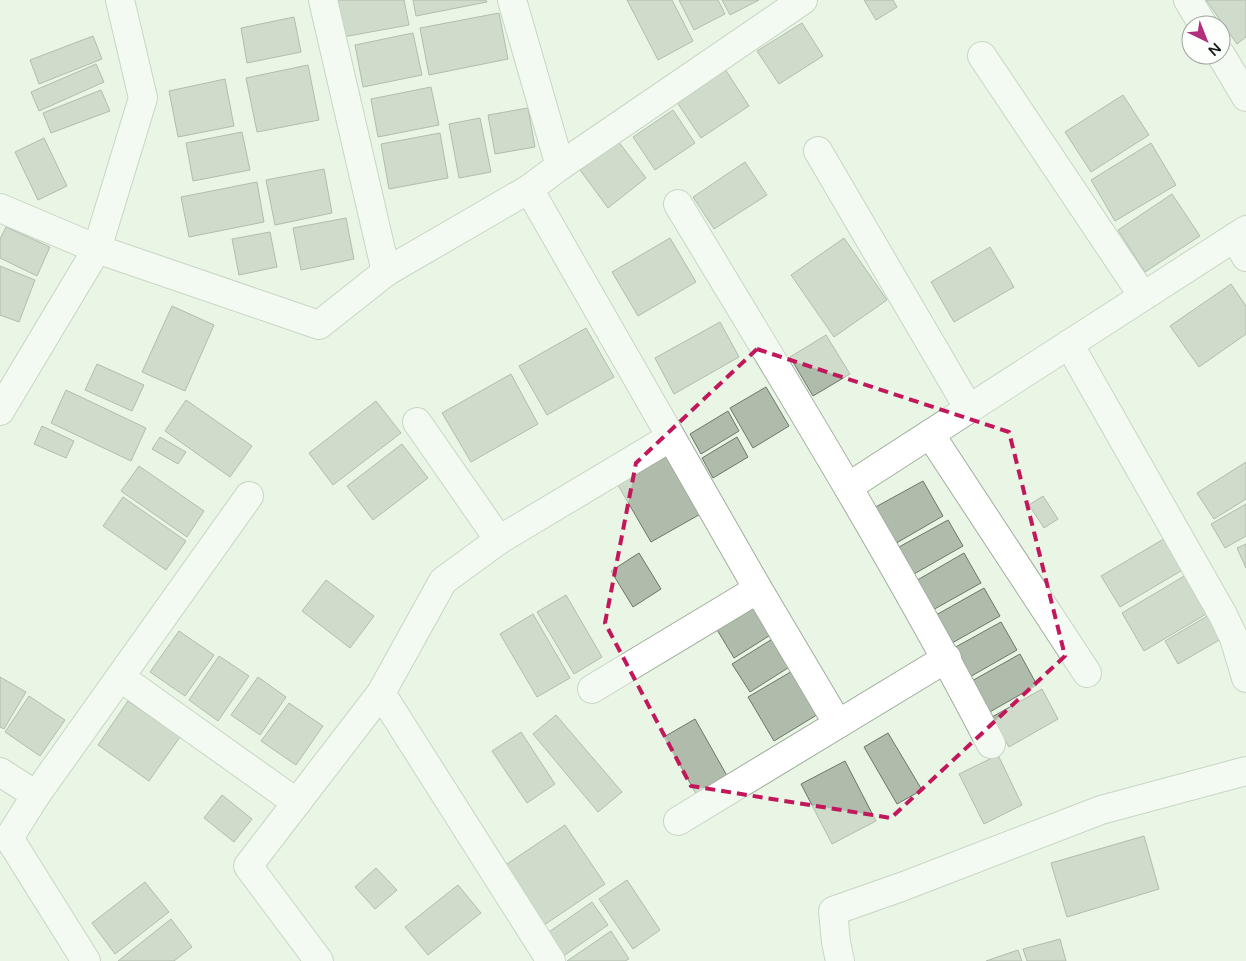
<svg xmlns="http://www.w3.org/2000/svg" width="1246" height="961" viewBox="0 0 1246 961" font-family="'Varela Round',sans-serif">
  <rect width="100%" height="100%" fill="#e9f5e5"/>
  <!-- building -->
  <g fill="#afbbab" stroke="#6c7769">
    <polygon points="336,0 404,0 409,25 343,37"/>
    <polygon points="413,0 486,0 487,2 416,16"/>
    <polygon points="627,0 672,0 693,41 658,60"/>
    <polygon points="679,0 718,0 725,14 694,30"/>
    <polygon points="722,0 759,0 730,15"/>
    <polygon points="864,0 893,0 897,7 876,20"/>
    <polygon points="1206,0 1246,0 1246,37 1237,44"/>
    <polygon points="499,13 508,59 429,75 420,28"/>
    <polygon points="294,17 301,52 247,63 241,28"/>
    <polygon points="802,23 823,56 779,84 757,51"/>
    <polygon points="413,33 422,75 363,87 355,45"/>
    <polygon points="93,36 102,59 39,84 30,60"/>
    <polygon points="96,64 104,82 39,111 31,92"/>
    <polygon points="308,65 319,120 257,132 246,78"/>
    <polygon points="723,66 749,106 701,138 674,98"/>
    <polygon points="225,79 234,126 178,137 169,91"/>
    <polygon points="431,87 439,125 378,137 371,99"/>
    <polygon points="101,90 110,111 51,133 43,113"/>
    <polygon points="1123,95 1149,135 1091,172 1065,132"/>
    <polygon points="528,108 535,147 495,154 488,115"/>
    <polygon points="673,110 695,143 655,170 633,137"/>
    <polygon points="480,118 491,172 459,178 449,124"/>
    <polygon points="242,132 250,170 193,181 186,143"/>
    <polygon points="440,133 448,178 389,189 381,144"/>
    <polygon points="44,138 67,186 38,200 15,152"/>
    <polygon points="618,141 646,178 608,208 580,170"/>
    <polygon points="1151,143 1176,185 1115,221 1091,180"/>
    <polygon points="745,162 767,195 714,229 693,197"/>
    <polygon points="324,169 332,213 275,225 266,180"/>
    <polygon points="257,182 264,222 189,237 181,197"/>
    <polygon points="1172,194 1200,236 1145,272 1118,230"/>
    <polygon points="346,218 354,259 301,270 293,228"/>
    <polygon points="6,227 50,247 37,276 0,258 0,239"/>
    <polygon points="270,232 277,267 239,275 232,239"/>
    <polygon points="670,238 696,282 638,316 612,272"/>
    <polygon points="844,238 887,300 834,337 791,275"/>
    <polygon points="990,247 1014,287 954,322 931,282"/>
    <polygon points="0,266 35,280 19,322 0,315"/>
    <polygon points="1231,284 1246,306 1246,334 1199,367 1170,326"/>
    <polygon points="172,306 214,325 185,391 142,372"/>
    <polygon points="720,322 739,357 674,394 655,358"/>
    <polygon points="586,328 614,377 547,415 519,366"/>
    <polygon points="826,335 850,374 813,396 790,357"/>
    <polygon points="97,364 144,385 132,411 85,390"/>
    <polygon points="511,374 538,424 471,462 442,413"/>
    <polygon points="766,387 789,426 753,448 730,408"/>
    <polygon points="66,390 146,428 131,461 51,423"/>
    <polygon points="186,400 252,446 230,477 165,431"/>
    <polygon points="376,401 401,433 333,485 309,453"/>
    <polygon points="728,411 739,431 701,454 690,434"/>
    <polygon points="42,426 74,441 66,458 34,444"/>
    <polygon points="160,437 186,452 178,464 152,449"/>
    <polygon points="737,437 748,457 713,478 702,458"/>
    <polygon points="402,444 428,478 373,520 347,486"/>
    <polygon points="668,449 704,512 651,542 615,480"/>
    <polygon points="1246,462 1246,499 1214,519 1197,493"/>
    <polygon points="139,466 204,511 187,537 121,491"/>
    <polygon points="923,481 943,516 893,545 872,509"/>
    <polygon points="1043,496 1058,519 1044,528 1029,505"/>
    <polygon points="123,497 186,541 166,570 103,526"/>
    <polygon points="1246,504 1246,536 1225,548 1211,524"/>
    <polygon points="948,520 963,546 914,574 899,547"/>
    <polygon points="1167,537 1186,568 1120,607 1101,576"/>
    <polygon points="1246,544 1246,568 1237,548"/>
    <polygon points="639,553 661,589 633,607 611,571"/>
    <polygon points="964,553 981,583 931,611 914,582"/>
    <polygon points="1191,572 1213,610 1144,651 1122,613"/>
    <polygon points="326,580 374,616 350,648 302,611"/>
    <polygon points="984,588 1000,616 952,643 936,615"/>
    <polygon points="566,595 602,657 574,674 537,612"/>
    <polygon points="750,599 772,634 734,658 713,623"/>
    <polygon points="1214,612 1228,635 1178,664 1165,641"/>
    <polygon points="533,614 570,678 537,697 500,634"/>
    <polygon points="1001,622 1017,650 968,678 952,649"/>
    <polygon points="179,631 214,655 185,696 150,672"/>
    <polygon points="774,638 791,666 750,692 732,664"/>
    <polygon points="1020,654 1037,685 988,713 970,682"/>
    <polygon points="219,656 249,676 218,721 189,700"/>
    <polygon points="794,670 820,713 774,741 748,697"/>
    <polygon points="0,677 26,692 4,729 0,727"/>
    <polygon points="258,677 286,697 260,735 231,715"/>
    <polygon points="1042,689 1058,719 1009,747 992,717"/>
    <polygon points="29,696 65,720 40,756 5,732"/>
    <polygon points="128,701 180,737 149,781 98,745"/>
    <polygon points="289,703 323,726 296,765 261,741"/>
    <polygon points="556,715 622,792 598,812 533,734"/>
    <polygon points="695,719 730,781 699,799 664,737"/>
    <polygon points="521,732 555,784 527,803 492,751"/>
    <polygon points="888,733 922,790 897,804 864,747"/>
    <polygon points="998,755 1022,805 984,824 959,774"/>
    <polygon points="845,761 876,821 832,844 801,784"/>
    <polygon points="222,795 252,819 234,842 204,818"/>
    <polygon points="565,825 605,884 544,925 504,866"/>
    <polygon points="1144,836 1159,889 1067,917 1051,863"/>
    <polygon points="376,868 397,890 375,909 355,887"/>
    <polygon points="627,880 660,930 633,949 599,899"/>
    <polygon points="145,882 169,912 115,954 92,923"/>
    <polygon points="458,885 481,913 428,955 405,927"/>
    <polygon points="592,902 608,925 562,957 546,934"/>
    <polygon points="171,919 192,947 174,961 118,961"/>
    <polygon points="611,931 629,959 625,961 567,961"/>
    <polygon points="1060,939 1066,961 1027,961 1023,949"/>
    <polygon points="1018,950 1022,961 986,961"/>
  </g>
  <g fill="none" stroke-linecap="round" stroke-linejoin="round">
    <defs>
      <g id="minor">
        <polyline points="323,0 386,272"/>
        <polyline points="512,0 560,166"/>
        <polyline points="1188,0 1203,25"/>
        <polyline points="1221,55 1246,97"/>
        <polyline points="982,56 1143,296"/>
        <polyline points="818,151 969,409"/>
        <polyline points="529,189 758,589 838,724"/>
        <path d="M678 204C785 382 895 559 991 744"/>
        <polyline points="0,208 97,249 319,325 386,272 529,189 560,166 803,0"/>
        <polyline points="1235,237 1246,257"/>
        <polyline points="1069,344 1223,615 1234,638 1246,678"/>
        <polyline points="0,411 97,249 143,98 120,0"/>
        <polyline points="417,422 499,540"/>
        <polyline points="930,434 1087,673"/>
        <polyline points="848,487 1246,230"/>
        <polyline points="120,677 297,803"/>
        <polyline points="592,689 758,589"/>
        <polyline points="381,693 551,961"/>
        <polyline points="0,772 36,795"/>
        <polyline points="678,821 947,658"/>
        <polyline points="86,961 9,838 36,795 249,496"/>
        <polyline points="319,961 248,866 381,693 443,581 499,540 671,437"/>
        <polyline points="840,961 836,942 833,911 904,886 1101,810 1246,771"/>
      </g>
    </defs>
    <!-- minor casing -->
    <use href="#minor" stroke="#a1ad9e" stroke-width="30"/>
    <!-- minor -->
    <use href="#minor" stroke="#fff" stroke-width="28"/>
  </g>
  <!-- marked area -->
  <path d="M0 0H1246V961H0ZM757 349 1009 432 1065 656 891 818 691 786 605 623 636 463Z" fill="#e9f5e5" fill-opacity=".55" fill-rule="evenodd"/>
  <path fill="none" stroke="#c2185b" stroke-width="4" stroke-dasharray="10 6" stroke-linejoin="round" d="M757 349 1009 432 1065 656 891 818 691 786 605 623 636 463Z"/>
  <!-- north arrow -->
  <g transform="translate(1206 40) rotate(137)"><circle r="24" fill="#fcfffc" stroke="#a0a39f"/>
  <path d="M0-4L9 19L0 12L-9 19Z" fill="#b1307d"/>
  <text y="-8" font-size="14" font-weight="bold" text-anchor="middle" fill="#151a14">N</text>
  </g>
</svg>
